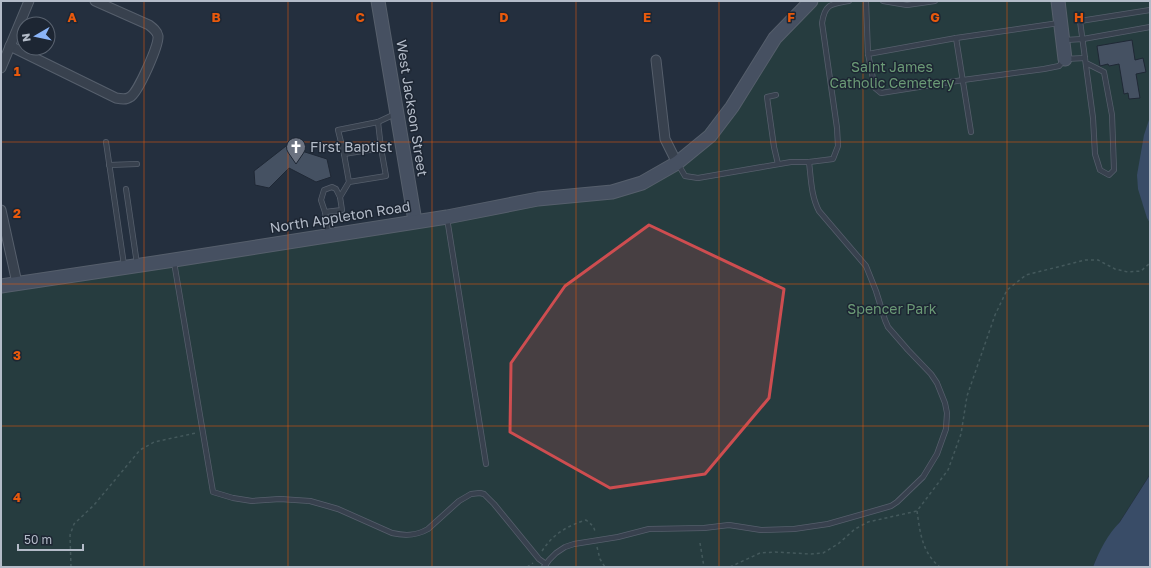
<svg xmlns="http://www.w3.org/2000/svg" width="1151" height="568" viewBox="0 0 1151 568" font-family="'Golos Text',sans-serif">
  <rect width="100%" height="100%" fill="#242f3e"/>
  <!-- green -->
  <polygon fill="#263c3f" points="811,1 1150,1 1150,474 1096,559 1093,567 1,567 1,286 612,192 677,163 780,41"/>
  <!-- water -->
  <g fill="#394c67">
    <polygon points="1150,117 1150,223 1147,218 1138,189 1137,175 1144,135"/>
    <path d="M1150 475V567H1093C1099 551 1108 534 1120 522Z"/>
  </g>
  <!-- building -->
  <g fill="#455162" stroke="#1f2835">
    <polygon points="1132,40 1135,60 1143,58 1146,72 1136,74 1140,98 1129,99 1128,93 1124,94 1119,64 1109,66 1108,64 1100,66 1097,46"/>
    <polygon points="286,146 327,159 331,177 316,182 289,168 269,188 255,185 254,171"/>
  </g>
  <g fill="none" stroke-linecap="round" stroke-linejoin="round">
    <defs>
      <g id="lane">
        <polyline points="866,1 868,54"/>
        <polyline points="883,1 907,5 935,1"/>
        <polyline points="1059,23 956,38 868,54 875,88 881,93 963,80 1044,69 1059,66 1065,59 1085,58"/>
        <polyline points="956,38 971,132"/>
        <polyline points="1065,40 1083,39 1150,27"/>
        <polyline points="1086,63 1104,72 1112,115 1114,170 1109,175 1100,170 1095,154 1093,118 1080,21 1150,10"/>
        <polyline points="776,95 767,97 774,147 778,164"/>
        <polyline points="378,122 381,148"/>
        <polyline points="106,142 124,265"/>
        <polyline points="344,154 381,148 386,176 349,182"/>
        <path d="M678 164 685 176 698 178 791 162H809L833 159 838 146 837 128 822 23C825 3 832 4 849 1"/>
        <polyline points="109,165 137,164"/>
        <polyline points="126,189 137,264"/>
        <polyline points="325,212 321,200 324,190 332,187 336,189 340,197"/>
        <polyline points="447,218 486,464"/>
        <polyline points="328,234 325,212 342,210 340,197 349,182 344,154 338,130 378,122 395,114"/>
        <path d="M174 262 213 492 233 498 252 501 280 499 310 501 338 509 392 533C405 536 416 536 428 529L459 501 471 494 480 493 484 494 494 504 539 559 546 564"/>
        <path d="M544 567 549 560 556 553 565 547 574 544 618 537 649 529 704 528 729 525 761 530 794 529 828 524 891 506 897 502 923 477 937 454 946 429 947 413 945 403 937 383 931 374 908 350 888 327 885 320 876 291 866 266 819 211C811 196 811 178 809 162"/>
      </g>
      <g id="street">
        <path d="M10 46 116 98C121 99 126 100 130 97 138 93 159 45 158 36 157 31 153 28 149 25L95 1"/>
        <polyline points="656,60 665,139 677,163"/>
        <polyline points="1,68 29,1"/>
        <polyline points="1,210 17,283"/>
      </g>
      <g id="secondary">
        <polyline points="378,1 415,221"/>
        <polyline points="1058,1 1065,59"/>
        <polyline points="1,286 174,260 447,217 538,199 612,192 642,183 677,163 710,136 732,107 775,38 811,1"/>
      </g>
    </defs>
    <!-- lane casing -->
    <use href="#lane" stroke="#565f6c" stroke-width="6"/>
    <!-- street casing -->
    <use href="#street" stroke="#565f6c" stroke-width="11"/>
    <!-- secondary casing -->
    <use href="#secondary" stroke="#565f6c" stroke-width="15"/>
    <!-- path -->
    <g stroke="#44595c" stroke-width="1.5" stroke-dasharray="3 3" stroke-linecap="butt">
      <path d="M917 511C920 532 922 553 940 567"/>
      <polyline points="700,543 704,567"/>
      <polyline points="597,547 600,559 605,567"/>
      <path d="M542 551C553 534 567 526 586 520 591 524 595 527 595 533"/>
      <polyline points="71,567 70,535 74,524 94,505 140,450 154,442 196,433"/>
      <polyline points="527,567 533,563"/>
      <polyline points="730,567 760,553 775,552 810,554 823,553 838,544 855,529 868,522 917,511 948,470 961,434 967,396 995,315 1007,290 1026,275 1085,260 1098,260 1115,269 1128,272 1141,271 1150,263"/>
    </g>
    <!-- lane -->
    <use href="#lane" stroke="#38414e" stroke-width="4.5"/>
    <!-- street -->
    <use href="#street" stroke="#38414e" stroke-width="9"/>
    <!-- secondary -->
    <use href="#secondary" stroke="#465061" stroke-width="13"/>
  </g>
  <!-- marked area -->
  <path fill="#ce4d50" fill-opacity="0.2" stroke="#ce4d50" stroke-width="3" stroke-linejoin="round" d="M649 225 784 289 769 398 705 474 610 488 510 432 511 363 565 286Z"/>
  <!-- grid -->
  <path fill="none" stroke="#e8590c" stroke-width="1" stroke-opacity="0.55" d="M144 1V567M288 1V567M432 1V567M576 1V567M719 1V567M863 1V567M1007 1V567M1 142H1150M1 284H1150M1 426H1150"/>
  <!-- icons -->
  <defs>
    <symbol id="church-pin" viewBox="-11 -11 22 30"><path d="M0 17L-7.5 6A9.5 9.5 0 1 1 7.5 6Z" fill="#6b7280" stroke="#1d2633"/><path d="M-1.2-6h2.4v3.5h3.3v2.4h-3.3V6h-2.4V-.1h-3.3v-2.4h3.3Z" fill="#fff"/></symbol>
  </defs>
  <g fill-rule="evenodd">
    <use href="#church-pin" x="285" y="136" width="22" height="30"/>
  </g>
  <g text-anchor="middle" stroke-width="3" stroke-linejoin="round" paint-order="stroke">
    <!-- park labels -->
    <g font-size="14" fill="#6b9a76" stroke="#1d2633">
      <text x="892" y="72">Saint James<tspan x="892" dy="16">Catholic Cemetery</tspan></text>
      <text x="892" y="314">Spencer Park</text>
    </g>
    <!-- street labels -->
    <g font-size="14" fill="#b4bcc9" stroke="#1d2633">
      <text transform="translate(412 108) rotate(81)" y="5">West Jackson Street</text>
      <text transform="translate(340 217) rotate(-9)" y="5">North Appleton Road</text>
    </g>
    <!-- poi labels -->
    <g font-size="14" fill="#b4bcc9" stroke="#1d2633" text-anchor="start">
      <text x="310" y="152">First Baptist</text>
    </g>
  </g>
  <g font-size="13" text-anchor="middle" font-weight="bold" fill="#e8590c" stroke="#1d2633" stroke-width="3" stroke-linejoin="round" paint-order="stroke">
    <text x="72" y="22">A</text>
    <text x="216" y="22">B</text>
    <text x="360" y="22">C</text>
    <text x="504" y="22">D</text>
    <text x="647" y="22">E</text>
    <text x="791" y="22">F</text>
    <text x="935" y="22">G</text>
    <text x="1079" y="22">H</text>
    <text x="17" y="76">1</text>
    <text x="17" y="218">2</text>
    <text x="17" y="360">3</text>
    <text x="17" y="502">4</text>
  </g>
  <!-- border -->
  <rect width="1151" height="568" fill="none" stroke="#b4bcc9" stroke-width="4"/>
  <!-- north arrow -->
  <g transform="translate(36 36) rotate(261)"><circle r="19" fill="#1d2633" stroke="#59626f"/>
  <path d="M0-3L7 15L0 10L-7 15Z" fill="#8ab4f8"/>
  <text y="-6" font-size="11" font-weight="bold" text-anchor="middle" fill="#b4bcc9">N</text>
  </g>
  <!-- scale -->
  <path d="M18 544v6h65v-6" fill="none" stroke="#b4bcc9" stroke-width="2"/>
  <text x="24" y="544" font-size="12" fill="#b4bcc9" stroke="#1d2633" stroke-width="3" paint-order="stroke">50 m</text>
</svg>
